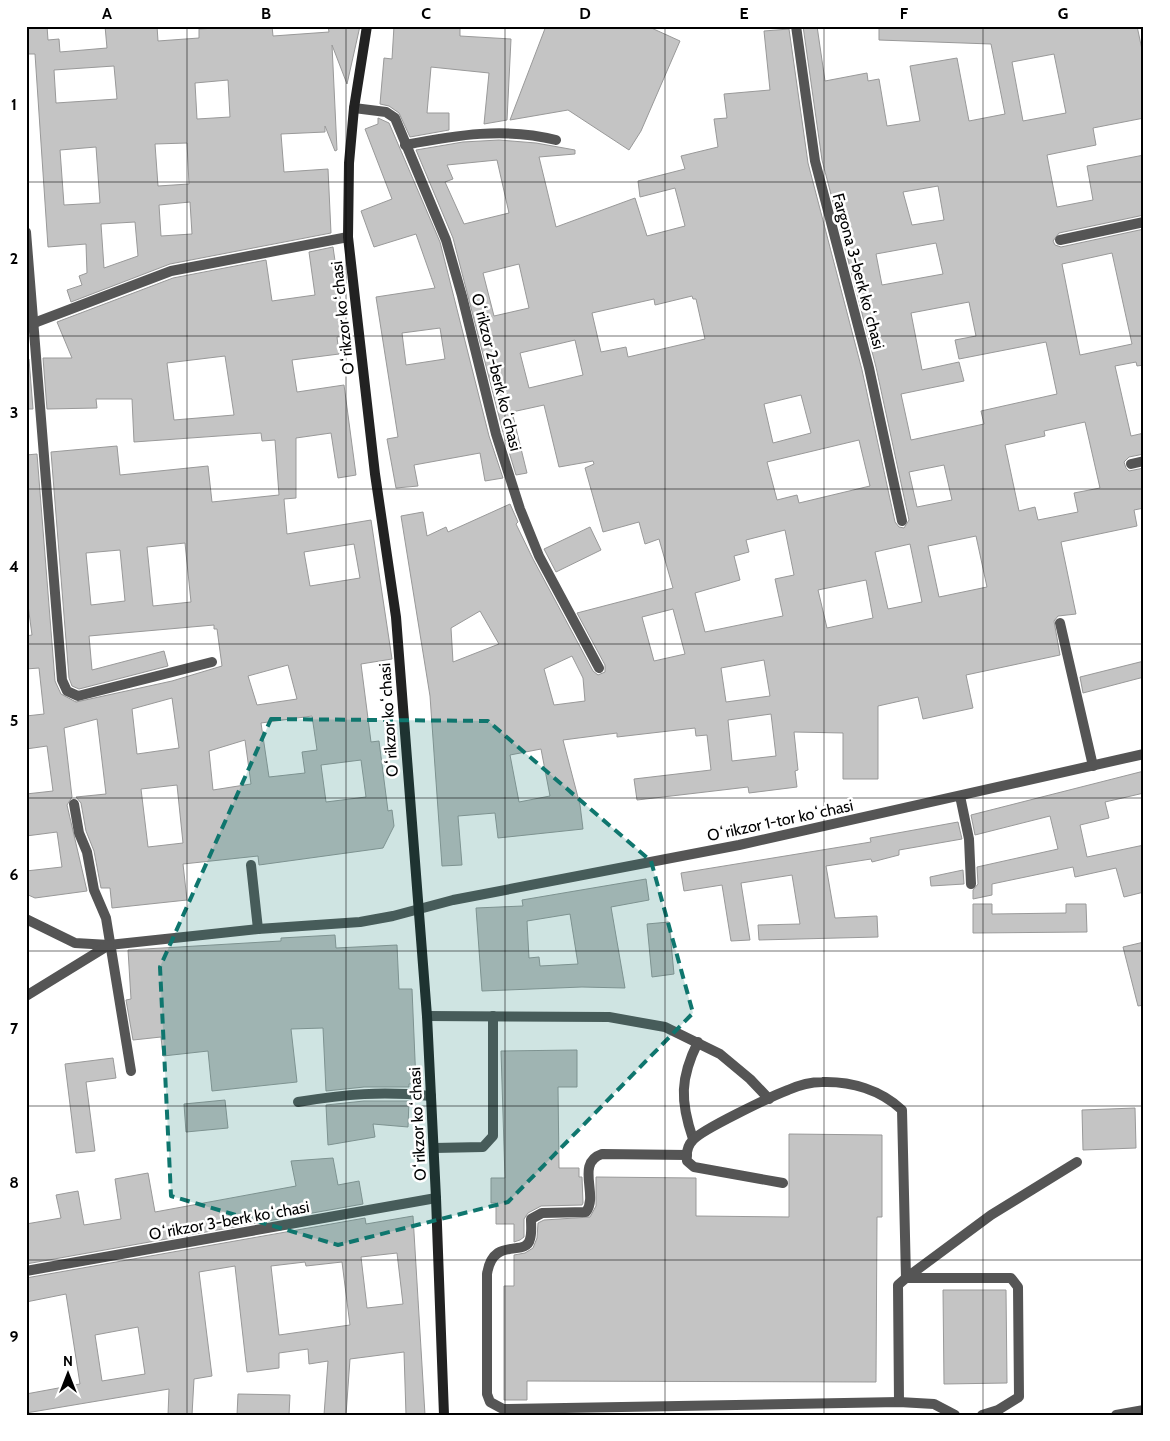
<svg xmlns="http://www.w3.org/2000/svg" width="1170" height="1441" viewBox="0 0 1170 1441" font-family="Cabin,sans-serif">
  <rect width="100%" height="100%" fill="#fff"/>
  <!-- building -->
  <g fill="#c4c4c4" stroke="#999" fill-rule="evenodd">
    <path d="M26 26H47L48 40 59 39 60 52 107 48 105 26H157L158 41 199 38V29L216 28V26H272L273 36 329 32 328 26H360L347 84 332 45 337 150 335 151 325 126V132L281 134 284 172 328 169 331 233 170 264 71 302 67 290 82 285 79 276 87 273 86 244 48 247 35 54H26ZM114 66 117 99 56 103 54 70ZM228 80 230 117 197 119 195 83ZM187 143 189 184 158 186 155 144ZM96 147 100 203 64 205 60 150ZM190 202 192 234 161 236 159 205ZM135 222 138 256 104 268 101 224Z"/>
    <polygon points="394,26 460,26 460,36 511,39 507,120 484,124 489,73 431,67 427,113 449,113 449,130 410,137 399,113 389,106 380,104 384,58 392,59"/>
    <polygon points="546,26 647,26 680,41 641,131 629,150 568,110 510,120"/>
    <path d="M803 26H817L825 81 867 73 868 81 879 79 887 126 920 121 910 66 957 58 969 121 1005 114 991 44 879 40V26H1137L1144 59V118L1093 128 1096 145 1047 155 1057 207 1093 200 1087 166 1144 155V215L1059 233 1053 241 1055 245 1061 247 1144 229V365L1137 366 1136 362 1115 366 1131 436 1144 433V454L1129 457 1124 462 1126 468 1129 471 1144 468V508L1134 510 1137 526 1061 542 1076 614 1058 616 1054 621 1060 655 966 675 973 708 923 719 918 697 878 706V779H843V733L794 732 798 770 795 771 797 787 749 793 748 787 637 800 634 779 711 770 707 735 696 736 695 728 617 737V733L563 740 580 805 583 829 498 838 495 813 458 816 462 865 442 866 430 696 401 516 423 512 427 536 446 527 448 532 510 504 518 522 516 524 533 559 593 671 598 675 605 672V665L577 613 673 588 659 539 645 544 639 522 603 532 585 468 594 464 593 461 559 467 544 405 512 412 527 473 516 475 503 432 453 238 416 150 463 142 499 140 536 143 575 150V154L539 157 556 227 635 198 647 236 685 226 675 188 640 197 638 181 685 169 681 156 718 147 714 119 727 118 724 94 770 90 764 31 789 29 808 163 862 370 895 522 899 527 904 528 909 520 876 367 822 160ZM1054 54 1066 113 1023 121 1012 62ZM497 160 509 213 464 224 445 182 453 179 447 165ZM938 186 944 220 912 225 903 192ZM936 243 943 274 882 285 876 254ZM1112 253 1132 344 1080 355 1062 264ZM519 264 529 308 494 316 483 273ZM692 296 693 299H696L705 339 628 357 626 347 601 352 592 313 654 299 655 305ZM969 302 976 336 955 340 959 359 1046 342 1057 394 981 411 984 424 911 440 901 394 964 381 959 362 922 370 911 313ZM575 340 583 375 529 388 520 353ZM801 395 811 433 773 443 764 404ZM1085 422 1100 488 1074 493 1078 512 1038 520 1035 507 1019 511 1005 445 1045 436 1044 431ZM859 440 870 486 799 503 797 495 777 500 767 462ZM944 465 952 500 917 507 909 472ZM785 530 794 575 775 579 783 616 705 632 695 593 740 580 734 556 749 552 746 540ZM976 536 987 587 939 597 928 546ZM910 544 922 602 888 609 875 552ZM866 580 873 618 827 628 818 590ZM673 609 685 654 654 661 642 617ZM480 611 499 644 453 662 451 628ZM572 656 583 678 585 701 554 705 544 669ZM764 660 770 696 726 702 721 668ZM771 714 776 756 732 761 728 720ZM541 749 550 796 519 802 510 755Z"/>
    <path d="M378 118 389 123 440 242 489 436 503 478 485 481 480 453 414 465 418 486 396 488 387 439 398 437 376 297 435 288 416 234 374 247 361 211 392 199 365 129 378 124ZM440 328 445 359 406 365 402 333Z"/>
    <path d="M333 247 346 336 337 337 339 354 292 360 297 392 344 385 356 475 338 478 331 433 296 438V498L284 499 287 534 371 520 392 659 361 664 371 742 379 741 388 811 392 810 394 826 383 848 259 865 258 856 183 864 187 900 112 908 110 888H101L94 851 86 831 81 803 76 797 106 794 97 719 64 728 72 797 67 805 87 891 35 898 26 894V871L62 867 57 832 26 836V794L53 791 47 746 26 749V716L44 714 39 668 26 669V636L32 635 26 590V455L37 454 55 681 61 694 76 702 172 681 222 666 217 629H214V625L89 636 92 670 164 651 168 666 79 689 72 686 69 678 51 452 117 446 120 475 208 466 212 502 279 495 275 440 262 441 261 433 134 442 132 399H96L97 408 47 409 43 358H72L57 322 173 278 266 260 272 301 315 295 309 252ZM225 356 234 415 174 420 167 363ZM185 543 191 602 153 606 147 547ZM354 544 360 578 310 586 304 552ZM120 550 125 601 91 605 86 553ZM288 665 297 699 257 705 248 676ZM172 698 179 748 137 754 132 709ZM312 716 317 750 302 752 305 773 269 777 261 723ZM245 740 251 784 213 790 209 751ZM361 760 366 797 326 802 321 765ZM177 785 183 843 148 847 141 789Z"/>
    <polygon points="26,359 29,359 33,409 26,409"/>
    <polygon points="590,527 601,550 556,572 544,549"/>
    <polygon points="1144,661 1144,677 1083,693 1080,677"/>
    <polygon points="1144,771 1144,793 1105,802 1109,818 1080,825 1087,857 1144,845 1144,892 1124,897 1116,868 1075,877 1073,867 992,884 992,895 973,899 973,890 978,884 977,867 1058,849 1050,816 975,835 971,815"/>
    <polygon points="958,822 962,839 899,850 899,855 872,862 871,859 826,866 835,918 877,916 878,937 759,940 758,925 800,924 792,875 741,883 750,940 731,941 722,885 684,891 681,873 871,842 870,838"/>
    <polygon points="963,870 964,884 931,886 930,877"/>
    <path d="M646 879 649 900 611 907 625 988 582 987 482 991 476 908 523 906 522 900ZM570 914 578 964 540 966 539 957 529 958 527 921Z"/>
    <polygon points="973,904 992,904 992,914 1066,913 1066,904 1086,904 1087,932 973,933"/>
    <polygon points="669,922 674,974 652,977 647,924"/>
    <polygon points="335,935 336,948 397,945 399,989 412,989 416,1083 409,1084 409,1087 364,1087 326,1091 323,1028 291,1029 297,1082 212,1091 208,1051 163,1056 161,1037 133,1040 126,1000 131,999 128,950 281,941 281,938"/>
    <polygon points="1144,942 1144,1005 1138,1006 1123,947"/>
    <polygon points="577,1050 577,1087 558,1087 559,1168 579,1168 579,1177 582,1177 583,1203 582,1205 541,1206 528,1213 524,1219 524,1237 520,1240 514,1242 514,1224 496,1224 496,1203 491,1203 491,1178 505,1178 501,1051"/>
    <polygon points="113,1058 116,1078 86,1082 95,1151 76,1153 65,1064"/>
    <polygon points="225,1100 228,1128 186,1132 184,1104"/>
    <polygon points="364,1101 409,1101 408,1127 373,1124 375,1137 328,1145 326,1105"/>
    <polygon points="1135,1108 1136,1148 1083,1150 1082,1110"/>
    <polygon points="789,1134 882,1135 882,1217 877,1217 876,1382 527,1381 527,1400 504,1400 504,1286 514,1286 514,1255 525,1253 533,1248 537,1238 538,1223 544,1220 590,1217 596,1206 596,1177 696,1178 696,1216 789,1217"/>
    <polygon points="333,1158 338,1185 359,1181 363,1204 26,1264 26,1224 61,1218 56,1195 78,1191 84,1225 121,1219 115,1179 148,1173 155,1212 296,1186 291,1161"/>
    <path d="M413 1216 425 1415H406L404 1352 350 1359 346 1415H324L328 1361 309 1364 308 1349 279 1353V1368L247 1372 235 1266 199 1272 212 1376 194 1379 192 1415H168L169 1389 26 1413V1394L80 1384 66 1294 26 1302V1278L365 1218 366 1224ZM397 1253 403 1304 367 1308 361 1257ZM305 1262 306 1266 342 1262 350 1325 279 1335 271 1266ZM138 1327 145 1374 102 1381 95 1335Z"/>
    <polygon points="943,1290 1006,1290 1007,1383 944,1384"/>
    <polygon points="238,1394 290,1395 289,1415 237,1415"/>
  </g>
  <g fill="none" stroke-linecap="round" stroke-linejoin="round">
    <!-- service -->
    <g stroke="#555" stroke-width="10">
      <path d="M405 145C456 135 505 127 556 140"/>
      <polyline points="1060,240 1144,222"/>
      <polyline points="1131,464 1144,461"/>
      <polyline points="1060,623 1093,766"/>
      <polyline points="960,796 969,839 971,884"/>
      <polyline points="74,804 79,833 87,852 94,890 106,918 131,1071"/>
      <polyline points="251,865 258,929"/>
      <polyline points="427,1016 609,1017 665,1027 720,1054 750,1079 769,1099"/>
      <path d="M298 1102C346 1094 382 1091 431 1096"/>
      <path d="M693 1139C680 1101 680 1078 698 1042"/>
      <polyline points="434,1148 483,1147 493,1136 493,1016"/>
      <path d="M687 1155 602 1154C575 1163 599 1195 586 1212L542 1213 531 1219C531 1225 532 1233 530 1239 526 1258 493 1235 487 1274V1394L490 1402 503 1409 899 1402 934 1404 955 1415"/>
      <path d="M783 1183 694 1167 687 1161C686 1153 687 1146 693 1140 701 1130 772 1096 788 1090 797 1086 811 1082 822 1082 851 1081 881 1090 902 1110L906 1278 991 1215 1077 1162"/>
      <polyline points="899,1402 898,1285 906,1278 1011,1278 1018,1287 1019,1397 998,1410 982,1415"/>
      <polyline points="1116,1415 1144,1410"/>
    </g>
    <!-- minor -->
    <g stroke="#555" stroke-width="10">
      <polyline points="796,26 815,161 869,368 902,521"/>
      <polyline points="354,108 386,112 395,118 446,240 462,296 496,434 520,509 539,556 599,668"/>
      <polyline points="26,232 62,680 67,691 78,696 212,662"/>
      <polyline points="34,323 171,271 348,237"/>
      <polyline points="26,919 75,943 109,945 258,929 360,922 393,916 453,900 739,845 1144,754"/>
      <polyline points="26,996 109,945"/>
      <polyline points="26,1271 436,1198"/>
    </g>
    <!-- secondary -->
    <polyline stroke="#222" stroke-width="10" points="367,26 354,108 349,163 348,237 375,474 396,617 427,1016 436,1198 444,1415"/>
  </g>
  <!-- marked area -->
  <path fill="#0f766e" fill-opacity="0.2" stroke="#0f766e" stroke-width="4" stroke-dasharray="10 6" stroke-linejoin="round" d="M271 719 488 721 651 861 693 1013 508 1202 338 1245 171 1196 160 967Z"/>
  <!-- grid -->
  <path fill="none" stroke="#000" stroke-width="1" stroke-opacity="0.55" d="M187 26V1415M346 26V1415M505 26V1415M665 26V1415M824 26V1415M983 26V1415M26 182H1144M26 336H1144M26 489H1144M26 644H1144M26 798H1144M26 951H1144M26 1106H1144M26 1260H1144"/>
  <g text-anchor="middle" stroke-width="5" stroke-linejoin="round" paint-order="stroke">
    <!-- street labels -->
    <g font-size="16" fill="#000" stroke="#fff">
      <text transform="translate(859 271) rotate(75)" y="6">Fargona 3-berk koʻchasi</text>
      <text transform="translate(342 318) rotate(-96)" y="6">Oʻrikzor koʻchasi</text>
      <text transform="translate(497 372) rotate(76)" y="6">Oʻrikzor 2-berk koʻchasi</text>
      <text transform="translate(388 720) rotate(-94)" y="6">Oʻrikzor koʻchasi</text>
      <text transform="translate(780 820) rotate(-12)" y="6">Oʻrikzor 1-tor koʻchasi</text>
      <text transform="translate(417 1124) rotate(-93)" y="6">Oʻrikzor koʻchasi</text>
      <text transform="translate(229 1220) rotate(-10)" y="6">Oʻrikzor 3-berk koʻchasi</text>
    </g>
  </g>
  <!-- border -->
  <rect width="1170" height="1441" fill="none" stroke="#ffffff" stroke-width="55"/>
  <!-- north arrow -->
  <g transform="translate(68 1374)" stroke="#ffffff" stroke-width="4" paint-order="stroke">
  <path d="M0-4L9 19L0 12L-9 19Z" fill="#000000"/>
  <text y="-8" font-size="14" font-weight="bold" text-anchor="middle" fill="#000000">N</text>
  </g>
  <rect x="28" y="28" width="1114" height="1386" fill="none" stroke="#000" stroke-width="2"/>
  <g font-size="16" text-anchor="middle" font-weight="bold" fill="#000">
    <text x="107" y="19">A</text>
    <text x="266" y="19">B</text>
    <text x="426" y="19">C</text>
    <text x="585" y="19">D</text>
    <text x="744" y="19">E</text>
    <text x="904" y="19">F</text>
    <text x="1063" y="19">G</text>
    <text x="14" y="110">1</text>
    <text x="14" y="264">2</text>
    <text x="14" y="418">3</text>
    <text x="14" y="572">4</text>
    <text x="14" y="726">5</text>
    <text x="14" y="880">6</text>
    <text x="14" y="1034">7</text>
    <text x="14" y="1188">8</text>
    <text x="14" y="1342">9</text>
  </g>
</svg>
